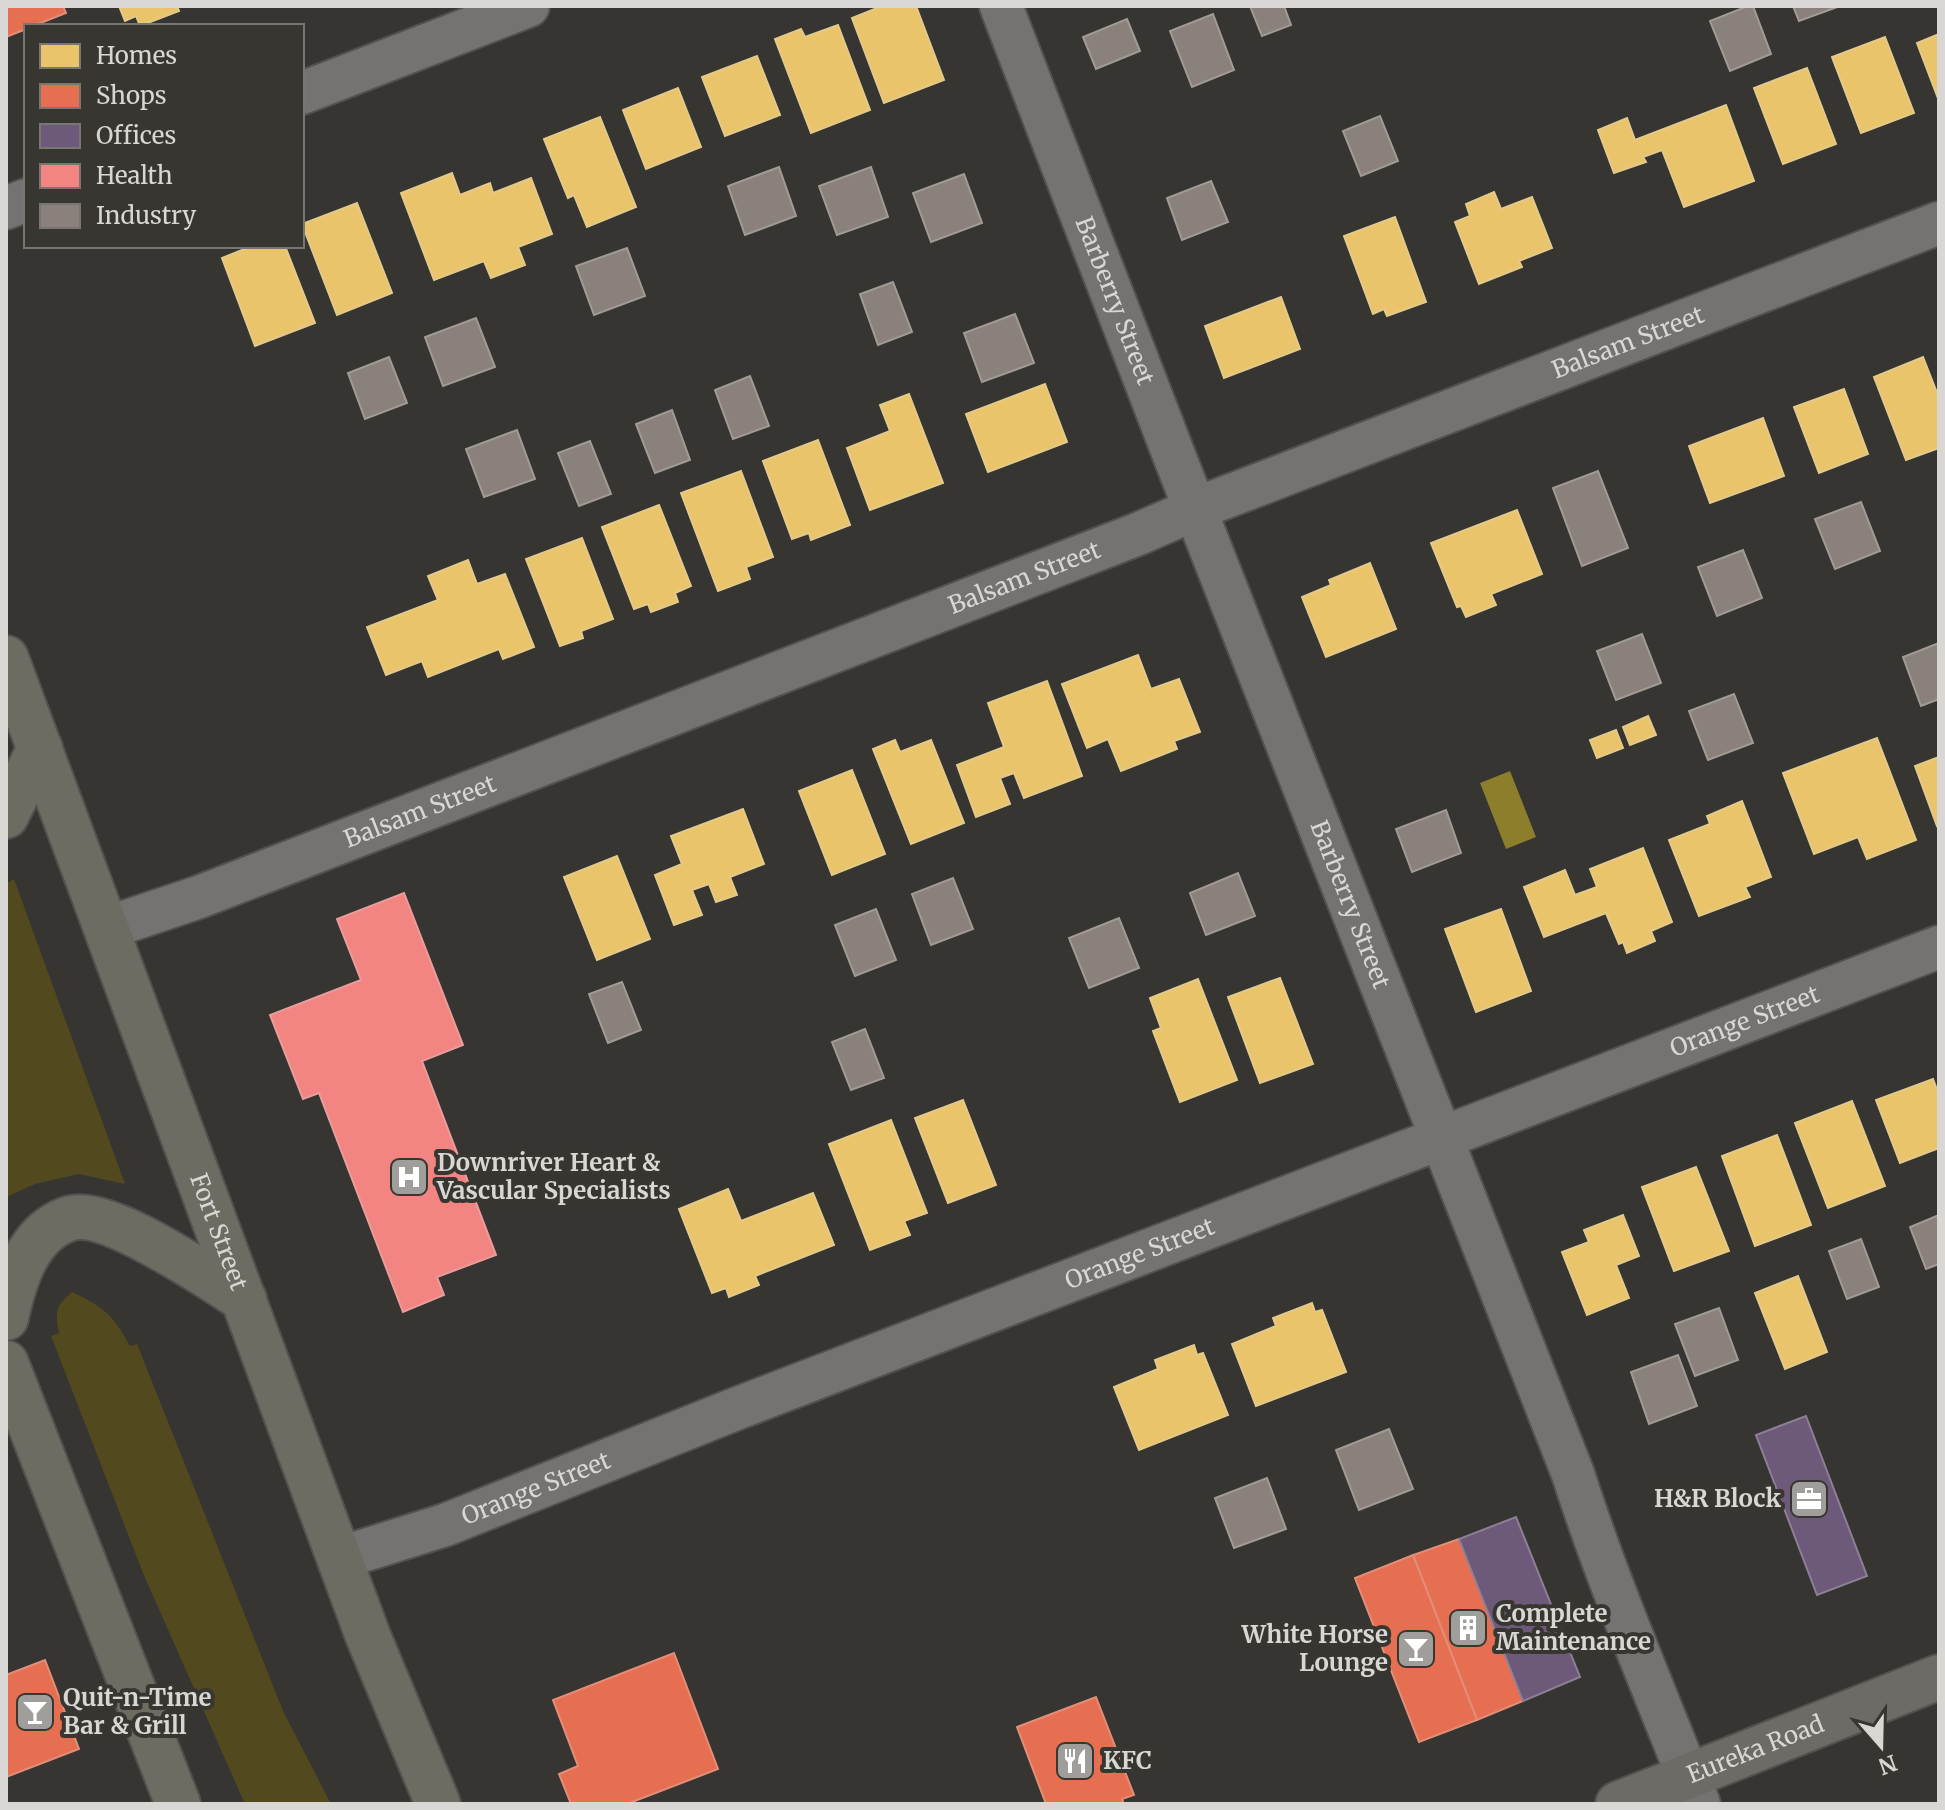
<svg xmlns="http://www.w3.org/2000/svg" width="1945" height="1810" viewBox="0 0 1945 1810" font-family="Merriweather,serif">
  <rect width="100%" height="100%" fill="#363532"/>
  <!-- green -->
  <g fill="#524a1e">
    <polygon points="14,879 125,1184 79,1174 35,1184 6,1197 6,884"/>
    <path d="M72 1292C104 1307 113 1315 130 1346L137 1344 283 1711 331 1804H245L143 1573 51 1336 59 1333C55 1312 55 1306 72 1292Z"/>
  </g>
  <!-- water -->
  <polygon fill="#8c7e2a" points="1510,771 1536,837 1506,849 1480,783"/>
  <!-- homes -->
  <g fill="#e9c46a" stroke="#e4ca8a" stroke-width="2">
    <polygon points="119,6 177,6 179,11 140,26 136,16 125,21"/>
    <polygon points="882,6 916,6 944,80 884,103 852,18"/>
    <polygon points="838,25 870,110 811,133 775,39 801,29 805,37"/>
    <polygon points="1939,34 1939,101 1917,43"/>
    <polygon points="1885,37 1914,113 1861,133 1832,57"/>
    <polygon points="757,56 780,115 725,136 702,77"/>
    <polygon points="1807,68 1836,144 1783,164 1754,88"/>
    <polygon points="678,88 701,147 646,169 623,110"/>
    <polygon points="1726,105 1754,181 1684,207 1662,150 1643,157 1646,162 1614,173 1598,130 1627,118 1635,140"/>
    <polygon points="600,117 636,207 587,227 574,195 568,198 544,139"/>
    <polygon points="452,173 460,195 490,183 493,193 531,178 552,234 518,247 525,265 491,278 484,261 434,280 401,193"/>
    <polygon points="1494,192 1501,209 1532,197 1552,248 1519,261 1522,267 1479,284 1455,222 1470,216 1466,204"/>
    <polygon points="357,203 392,293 337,315 302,224"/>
    <polygon points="1395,217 1426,302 1387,316 1384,309 1373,314 1344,236"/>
    <polygon points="252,246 285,246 315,323 255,346 222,258"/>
    <polygon points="1281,297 1300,349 1224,378 1205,326"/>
    <polygon points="1923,357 1939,398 1939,448 1906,460 1874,377"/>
    <polygon points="1045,384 1067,442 988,472 966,414"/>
    <polygon points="1844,389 1868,454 1819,473 1794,407"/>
    <polygon points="909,394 943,483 870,510 847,448 890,431 880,405"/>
    <polygon points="1763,418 1784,476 1710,503 1689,446"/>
    <polygon points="818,440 850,525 811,540 809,533 792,539 763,461"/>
    <polygon points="741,471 773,557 746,567 750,579 718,591 681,493"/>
    <polygon points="659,505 691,586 675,593 678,602 651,612 648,604 634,609 602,527"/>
    <polygon points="1517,510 1542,574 1491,594 1496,605 1466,617 1461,606 1457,607 1431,543"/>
    <polygon points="582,538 613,619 581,631 583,638 560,646 526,559"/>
    <polygon points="468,560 477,584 505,574 534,647 503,659 499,649 428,677 422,661 386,675 367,627 438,600 428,576"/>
    <polygon points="1370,563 1396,629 1326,657 1302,597 1331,585 1329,580"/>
    <polygon points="1138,655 1151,689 1179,679 1200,732 1174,741 1177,749 1121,771 1108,739 1087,748 1062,684"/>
    <polygon points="1047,681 1082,776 1024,798 1014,773 1000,778 1010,804 976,817 957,765 1004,747 988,703"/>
    <polygon points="1648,716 1656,735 1630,745 1623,727"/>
    <polygon points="1616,730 1623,748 1597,758 1590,740"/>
    <polygon points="1877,738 1916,840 1867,859 1858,837 1814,854 1783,773"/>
    <polygon points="895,740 900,752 931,740 964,823 911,844 873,749"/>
    <polygon points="1939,757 1939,825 1937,826 1915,766"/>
    <polygon points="852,770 885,854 832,875 799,791"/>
    <polygon points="1742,801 1771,877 1745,887 1750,897 1699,916 1669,840 1710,824 1707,816"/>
    <polygon points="743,809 764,864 730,877 737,895 716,902 709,884 692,890 702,915 674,925 655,875 682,864 671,836"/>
    <polygon points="1643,848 1672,922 1651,931 1655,941 1627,953 1623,942 1619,944 1606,913 1544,937 1524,887 1565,870 1575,895 1597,887 1590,869"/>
    <polygon points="617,856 650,939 597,960 564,877"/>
    <polygon points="1501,909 1531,991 1476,1012 1445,929"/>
    <polygon points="1280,978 1313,1064 1260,1083 1228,997"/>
    <polygon points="1198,979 1237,1080 1180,1102 1153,1031 1161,1028 1150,998"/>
    <polygon points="1933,1079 1939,1095 1939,1148 1900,1163 1876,1100"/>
    <polygon points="963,1100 996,1185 948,1203 915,1118"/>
    <polygon points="1852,1101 1885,1186 1828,1208 1795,1123"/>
    <polygon points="891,1120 927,1213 904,1221 910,1235 870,1250 829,1144"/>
    <polygon points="1777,1135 1811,1225 1755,1246 1722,1156"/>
    <polygon points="1696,1167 1729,1251 1674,1271 1642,1187"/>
    <polygon points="728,1189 741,1221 813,1193 834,1245 755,1276 759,1285 729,1297 726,1288 712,1293 679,1209"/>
    <polygon points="1623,1215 1639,1256 1616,1265 1629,1298 1587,1315 1562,1252 1589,1242 1584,1230"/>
    <polygon points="1798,1276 1827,1352 1785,1369 1755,1293"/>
    <polygon points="1312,1303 1315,1312 1322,1310 1346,1372 1256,1406 1232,1344 1276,1326 1273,1318"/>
    <polygon points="1194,1345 1197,1355 1203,1353 1228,1415 1139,1450 1114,1387 1158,1369 1155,1360"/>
  </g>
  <!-- shops -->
  <g fill="#e76f51" stroke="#e28e78" stroke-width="2">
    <polygon points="6,6 63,6 66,13 33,26 26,26 26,29 6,37"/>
    <polygon points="1459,1539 1523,1701 1477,1720 1413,1555"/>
    <polygon points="1413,1555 1477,1720 1419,1742 1355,1578"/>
    <polygon points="674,1653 718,1769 627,1804 571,1804 559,1774 578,1766 553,1700"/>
    <polygon points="45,1660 79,1749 6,1777 6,1675"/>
    <polygon points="1096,1697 1134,1795 1122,1799 1124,1804 1046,1804 1017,1727"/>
  </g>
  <!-- offices -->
  <g fill="#6d597a" stroke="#8d7f95" stroke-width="2">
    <polygon points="1806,1416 1867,1576 1817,1595 1756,1435"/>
    <polygon points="1516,1517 1580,1677 1523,1701 1459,1539"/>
  </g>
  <!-- health -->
  <polygon fill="#f28482" stroke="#ea9d9b" stroke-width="2" points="404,893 463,1045 422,1061 496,1255 437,1277 444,1295 403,1312 319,1093 303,1099 270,1015 361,980 337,919"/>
  <!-- industry -->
  <g fill="#8a817c" stroke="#a19b96" stroke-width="2">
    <polygon points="1250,6 1284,6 1291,25 1262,36"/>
    <polygon points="1748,6 1753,6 1771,54 1730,71 1710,21"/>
    <polygon points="1793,6 1840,6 1799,21"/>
    <polygon points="1213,14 1234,70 1192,87 1170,31"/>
    <polygon points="1127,19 1140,51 1096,69 1083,37"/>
    <polygon points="1380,116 1398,161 1361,176 1343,131"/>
    <polygon points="779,167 796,216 745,235 728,186"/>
    <polygon points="871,167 888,217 837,235 819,186"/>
    <polygon points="964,174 982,223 931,242 913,193"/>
    <polygon points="1211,181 1228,222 1182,240 1167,198"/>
    <polygon points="627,248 645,296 594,315 576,266"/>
    <polygon points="893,282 912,332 878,345 860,294"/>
    <polygon points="1015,314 1034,363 982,382 964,333"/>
    <polygon points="476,318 495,367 443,386 425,337"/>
    <polygon points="389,357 407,403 365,419 348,373"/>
    <polygon points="750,376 769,426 733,439 715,390"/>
    <polygon points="672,410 690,460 655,473 636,424"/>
    <polygon points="517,430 535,479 484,497 466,449"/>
    <polygon points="590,441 611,494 579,506 558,453"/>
    <polygon points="1598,471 1628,548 1582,566 1553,488"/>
    <polygon points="1861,502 1880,551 1835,569 1815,519"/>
    <polygon points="1743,550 1762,598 1717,616 1698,567"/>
    <polygon points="1642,634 1661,683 1616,700 1597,651"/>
    <polygon points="1939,643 1939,699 1921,706 1903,657"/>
    <polygon points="1734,694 1753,743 1708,760 1689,711"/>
    <polygon points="1446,810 1461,853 1412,872 1396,829"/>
    <polygon points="1238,873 1255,916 1206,935 1190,893"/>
    <polygon points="953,878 973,929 931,945 912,894"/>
    <polygon points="876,909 896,960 855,976 835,925"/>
    <polygon points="1119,918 1139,968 1089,988 1069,938"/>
    <polygon points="622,982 641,1030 608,1043 589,994"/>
    <polygon points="865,1029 884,1078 851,1090 832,1042"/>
    <polygon points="1939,1215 1939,1264 1926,1269 1910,1227"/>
    <polygon points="1861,1239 1879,1287 1847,1299 1829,1251"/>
    <polygon points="1719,1308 1738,1360 1695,1376 1675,1324"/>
    <polygon points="1678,1355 1697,1406 1649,1424 1631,1372"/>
    <polygon points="1389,1429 1413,1489 1359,1510 1336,1450"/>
    <polygon points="1267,1478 1286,1529 1234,1548 1215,1498"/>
  </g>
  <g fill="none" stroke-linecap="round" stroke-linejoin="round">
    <defs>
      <g id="minor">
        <path id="s1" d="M1001 6 1177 463 1573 1474C1609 1586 1656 1694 1699 1804"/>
        <polyline points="302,93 528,6"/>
        <polyline points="6,208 26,200"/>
        <path id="s2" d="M107 928 199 897 1138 534 1195 509 1939 223"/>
        <path id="s3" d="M340 1558 445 1525 733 1410 1939 947"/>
      </g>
      <g id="secondary">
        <path id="s4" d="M1618 1804 1939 1677"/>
      </g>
      <g id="primary">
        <path id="s5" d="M6 658 368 1636 438 1804"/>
        <polyline points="6,816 40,748"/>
        <path d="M6 1318C14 1280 28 1233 68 1219 106 1205 209 1278 244 1299"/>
        <polyline points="6,1363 178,1804"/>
      </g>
    </defs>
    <!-- minor casing -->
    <use href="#minor" stroke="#52514f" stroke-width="46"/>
    <!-- secondary casing -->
    <use href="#secondary" stroke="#52514f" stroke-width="48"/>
    <!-- primary casing -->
    <use href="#primary" stroke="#52514f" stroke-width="48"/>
    <!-- minor -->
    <use href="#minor" stroke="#747371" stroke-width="42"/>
    <!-- secondary -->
    <use href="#secondary" stroke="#6c6b65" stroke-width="44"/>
    <!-- primary -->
    <use href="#primary" stroke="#6d6c63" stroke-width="44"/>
  </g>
  <!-- icons -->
  <defs>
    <symbol id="hospital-square" viewBox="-11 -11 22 22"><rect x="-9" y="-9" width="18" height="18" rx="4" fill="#9f9e9b" stroke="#373631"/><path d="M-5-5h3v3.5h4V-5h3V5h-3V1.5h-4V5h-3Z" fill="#fff"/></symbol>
    <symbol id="office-square" viewBox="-11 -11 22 22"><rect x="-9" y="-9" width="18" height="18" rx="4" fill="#9f9e9b" stroke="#373631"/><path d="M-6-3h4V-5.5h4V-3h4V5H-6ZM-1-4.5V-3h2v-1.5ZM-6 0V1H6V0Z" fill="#fff"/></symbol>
    <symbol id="building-square" viewBox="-11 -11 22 22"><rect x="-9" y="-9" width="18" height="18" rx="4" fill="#9f9e9b" stroke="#373631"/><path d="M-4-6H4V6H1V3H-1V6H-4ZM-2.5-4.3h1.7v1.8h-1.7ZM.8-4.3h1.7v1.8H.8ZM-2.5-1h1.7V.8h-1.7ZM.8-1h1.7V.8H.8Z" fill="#fff"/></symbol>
    <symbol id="bar-square" viewBox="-11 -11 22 22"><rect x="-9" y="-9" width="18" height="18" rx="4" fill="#9f9e9b" stroke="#373631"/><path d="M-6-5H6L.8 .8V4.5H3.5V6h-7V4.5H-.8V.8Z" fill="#fff"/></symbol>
    <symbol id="restaurant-square" viewBox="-11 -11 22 22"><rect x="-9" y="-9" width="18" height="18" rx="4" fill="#9f9e9b" stroke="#373631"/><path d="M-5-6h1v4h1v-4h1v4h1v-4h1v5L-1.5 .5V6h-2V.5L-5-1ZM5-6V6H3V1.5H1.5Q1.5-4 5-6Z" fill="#fff"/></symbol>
  </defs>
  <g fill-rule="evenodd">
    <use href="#hospital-square" x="387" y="1155" width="44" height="44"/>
    <use href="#office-square" x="1787" y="1477" width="44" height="44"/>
    <use href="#building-square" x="1446" y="1606" width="44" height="44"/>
    <use href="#bar-square" x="1394" y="1627" width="44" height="44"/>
    <use href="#bar-square" x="13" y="1690" width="44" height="44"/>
    <use href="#restaurant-square" x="1053" y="1739" width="44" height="44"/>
  </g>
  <g text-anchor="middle" stroke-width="8" stroke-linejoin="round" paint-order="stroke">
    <!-- street labels -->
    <g font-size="24" fill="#d8d7d4" stroke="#373631">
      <text dy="8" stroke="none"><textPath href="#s1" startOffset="316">Barberry Street</textPath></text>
      <text dy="8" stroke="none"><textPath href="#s2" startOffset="1630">Balsam Street</textPath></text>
      <text dy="8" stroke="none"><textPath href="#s2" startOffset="982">Balsam Street</textPath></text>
      <text dy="8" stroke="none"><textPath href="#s2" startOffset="334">Balsam Street</textPath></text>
      <text dy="8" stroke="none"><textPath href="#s1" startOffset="964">Barberry Street</textPath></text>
      <text dy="8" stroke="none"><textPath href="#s3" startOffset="1504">Orange Street</textPath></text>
      <text dy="8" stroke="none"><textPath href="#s5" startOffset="612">Fort Street</textPath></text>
      <text dy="8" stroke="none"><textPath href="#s3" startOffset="856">Orange Street</textPath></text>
      <text dy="8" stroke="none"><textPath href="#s3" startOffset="208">Orange Street</textPath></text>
      <text dy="8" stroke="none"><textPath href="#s4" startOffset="148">Eureka Road</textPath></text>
    </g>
    <!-- poi labels -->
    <g font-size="24" font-weight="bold" fill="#d8d7d4" stroke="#373631" text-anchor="start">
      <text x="437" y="1171">Downriver Heart &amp;<tspan x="437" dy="28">Vascular Specialists</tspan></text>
      <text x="1781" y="1507" text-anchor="end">H&amp;R Block</text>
      <text x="1496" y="1622">Complete<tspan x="1496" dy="28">Maintenance</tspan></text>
      <text x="1388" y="1643" text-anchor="end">White Horse<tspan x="1388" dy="28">Lounge</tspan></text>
      <text x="63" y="1706">Quit-n-Time<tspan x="63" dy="28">Bar &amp; Grill</tspan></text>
      <text x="1103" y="1769">KFC</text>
    </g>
  </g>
  <!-- border -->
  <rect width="1945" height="1810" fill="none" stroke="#d8d7d4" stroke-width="16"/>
  <!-- legend -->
  <rect x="24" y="24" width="280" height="224" fill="#373631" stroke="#777672" stroke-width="2"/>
  <rect x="40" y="44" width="40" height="24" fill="#e9c46a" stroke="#777672" stroke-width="2"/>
  <text x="96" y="64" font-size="24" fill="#d8d7d4">Homes</text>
  <rect x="40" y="84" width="40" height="24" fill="#e76f51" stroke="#777672" stroke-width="2"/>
  <text x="96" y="104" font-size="24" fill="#d8d7d4">Shops</text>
  <rect x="40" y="124" width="40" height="24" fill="#6d597a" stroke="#777672" stroke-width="2"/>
  <text x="96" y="144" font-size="24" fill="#d8d7d4">Offices</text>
  <rect x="40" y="164" width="40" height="24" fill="#f28482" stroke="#777672" stroke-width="2"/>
  <text x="96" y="184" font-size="24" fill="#d8d7d4">Health</text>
  <rect x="40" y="204" width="40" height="24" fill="#8a817c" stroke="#777672" stroke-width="2"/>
  <text x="96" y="224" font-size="24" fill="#d8d7d4">Industry</text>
  <!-- north arrow -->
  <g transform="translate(1881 1746) rotate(160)" stroke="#373631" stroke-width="6" paint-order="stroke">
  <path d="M0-6L14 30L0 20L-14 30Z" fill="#d8d7d4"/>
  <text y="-12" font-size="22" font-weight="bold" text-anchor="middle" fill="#d8d7d4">N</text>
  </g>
</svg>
